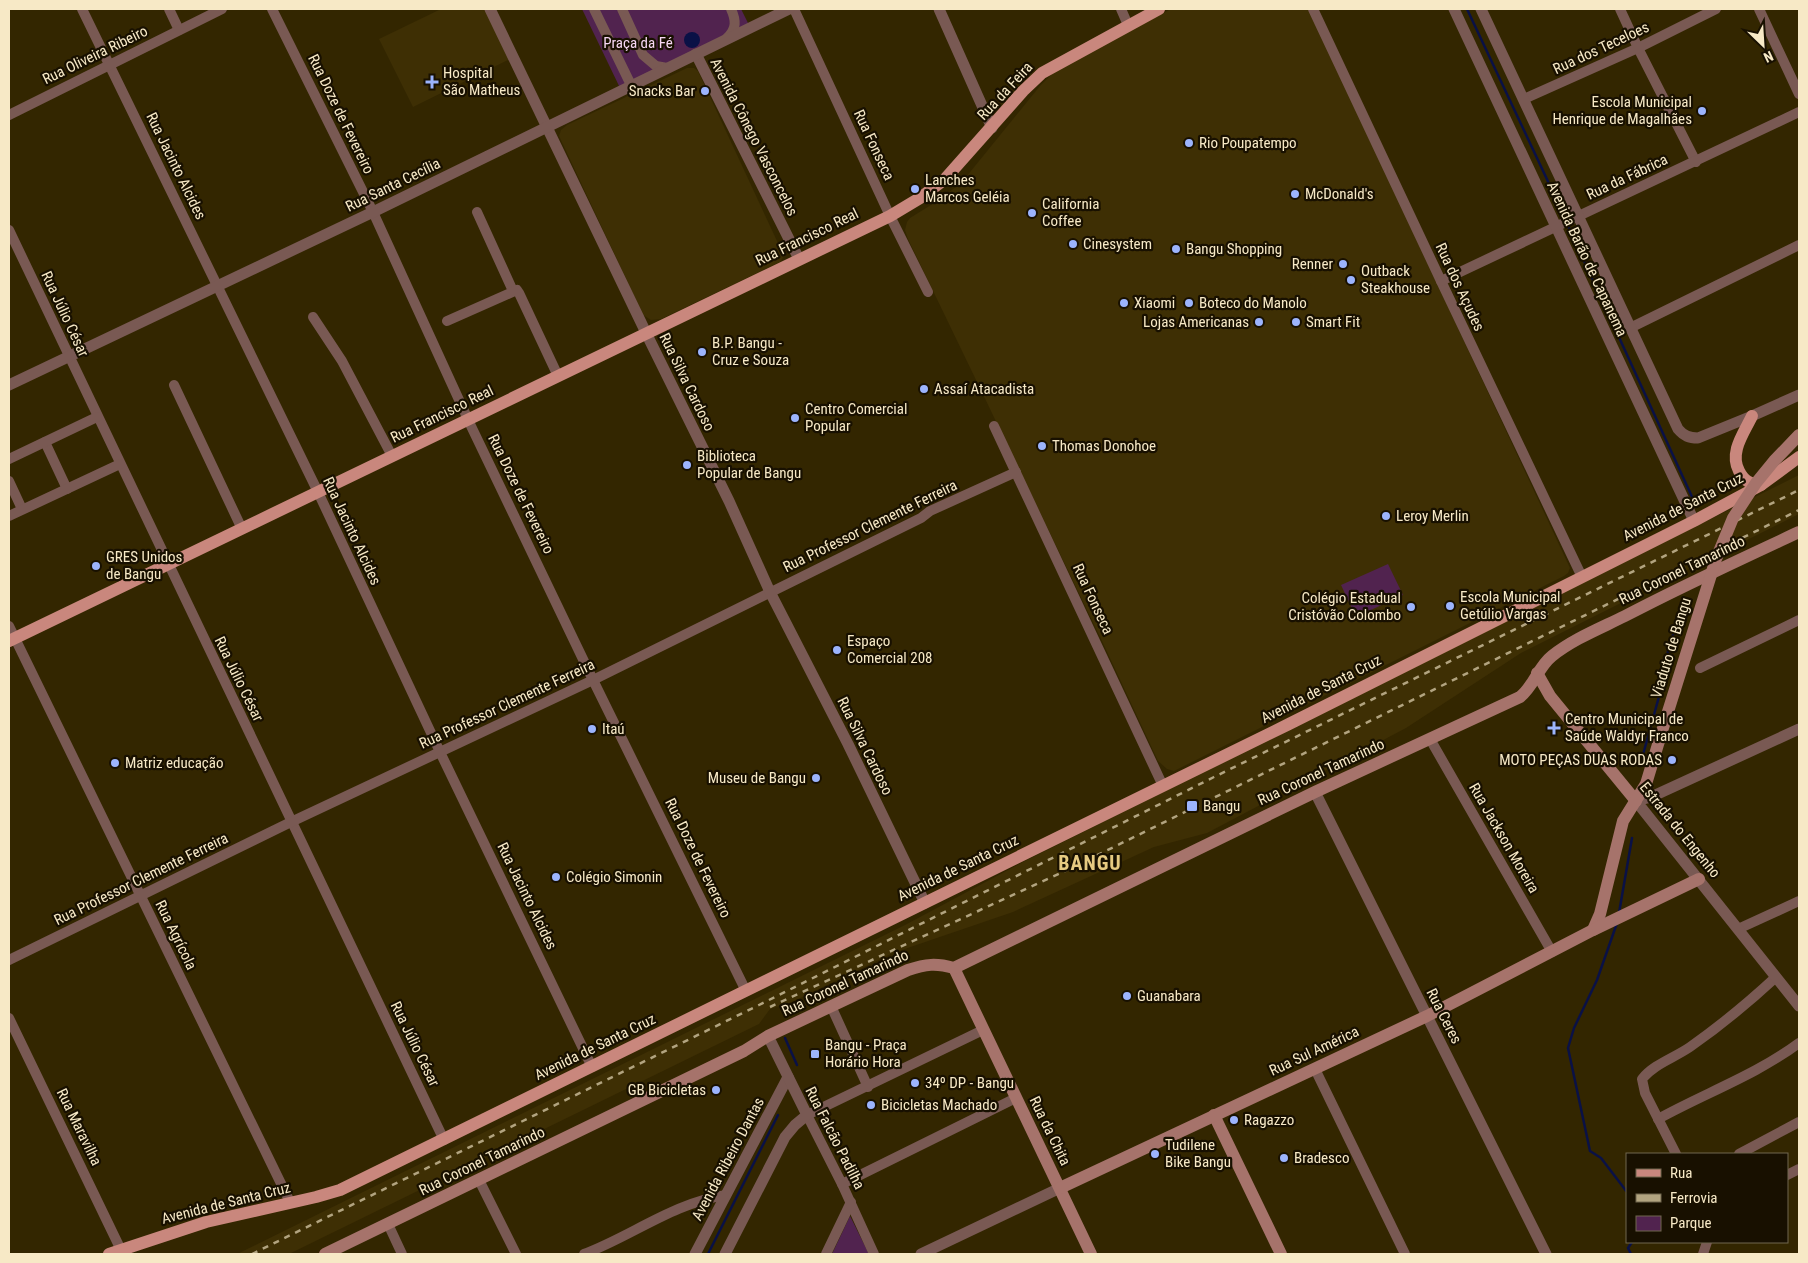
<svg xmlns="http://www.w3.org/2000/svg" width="1808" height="1263" viewBox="0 0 1808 1263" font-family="'Roboto Condensed',sans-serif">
  <rect width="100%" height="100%" fill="#332600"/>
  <!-- built -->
  <g fill="#3e2f04">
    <polygon points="441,9 490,9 514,57 413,107 379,39"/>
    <polygon points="1171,9 1309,9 1570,568 1568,573 1564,576 1174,771 1167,769 1158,761 1102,641 908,239 905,230 907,222 910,218 939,200 962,182 1040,86 1058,68"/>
    <polygon points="687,68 694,68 698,71 784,256 780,262 661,319 651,320 643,315 559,136 561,130 567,125"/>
    <polygon points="1799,475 1799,514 1521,653 1406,728 1207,833 1154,847 1013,912 893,953 792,1002 770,1009 759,1024 289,1254 237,1254 905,925 1023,862"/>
  </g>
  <!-- green -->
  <g fill="#51234f">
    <polygon points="582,9 741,9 750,27 621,90"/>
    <polygon points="1388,564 1403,595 1356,617 1341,585"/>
    <polygon points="850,1216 869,1254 832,1254"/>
  </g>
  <!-- water -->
  <circle fill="#0a1146" cx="692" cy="40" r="8"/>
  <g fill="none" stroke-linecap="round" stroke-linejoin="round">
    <!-- stream -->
    <g stroke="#0a1146" stroke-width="2.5">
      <polyline points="1467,9 1560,207"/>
      <polyline points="1569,228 1693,499"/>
      <polyline points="1641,762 1666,671 1668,651 1683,603"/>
      <polyline points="1619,913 1632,838"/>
      <polyline points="1617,923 1597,980 1574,1028 1568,1048 1590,1151 1601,1158 1627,1192"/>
      <polyline points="785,1038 797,1065"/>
      <polyline points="708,1254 778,1115"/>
      <polyline points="1631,1254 1628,1248 1632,1242"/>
    </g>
    <!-- minor -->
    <g stroke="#795953" stroke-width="10">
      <polyline points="82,9 318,492 440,752 592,1067"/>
      <polyline points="169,9 179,30"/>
      <polyline points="272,9 373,212 471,426 593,680 746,991"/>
      <polyline points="594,9 631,85"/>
      <polyline points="622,9 643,55 656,66 667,68"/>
      <polyline points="794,9 890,216 928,292"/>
      <polyline points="1121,9 1128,25"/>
      <polyline points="1313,9 1441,281 1582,577"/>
      <polyline points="1620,9 1638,48 1696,162"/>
      <polyline points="1759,9 1799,94"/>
      <path d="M727 38C737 29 736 20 731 9"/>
      <polyline points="1524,99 1638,48 1716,9"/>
      <polyline points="9,115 222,9"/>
      <polyline points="477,212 513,291"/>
      <polyline points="9,230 444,1140"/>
      <polyline points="1441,281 1799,112"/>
      <polyline points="313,317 342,361 392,456"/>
      <polyline points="447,321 517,290 519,293 558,376"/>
      <polyline points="1630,328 1799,245"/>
      <polyline points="174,385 242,529"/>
      <polyline points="994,426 1163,786"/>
      <polyline points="45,442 67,489"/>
      <polyline points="9,459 97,417"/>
      <polyline points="9,481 22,509"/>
      <polyline points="9,516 120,464"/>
      <polyline points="9,626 290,1202"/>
      <polyline points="1700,668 1799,620"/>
      <polyline points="1430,739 1552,952"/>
      <polyline points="1738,929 1799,901"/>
      <polyline points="9,960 291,822 593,680 921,518 930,511 1016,472"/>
      <polyline points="831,1006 868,1087"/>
      <polyline points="9,1018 121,1250"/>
      <polyline points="1315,1069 1405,1254"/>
      <path d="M1658 1119C1705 1093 1756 1075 1799 1043"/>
      <path d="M1676 1154 1645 1093 1642 1079C1654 1064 1674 1058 1690 1047 1720 1026 1749 1002 1776 977"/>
      <polyline points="1739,1154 1799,1122"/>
      <polyline points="1787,1175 1799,1169"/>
      <polyline points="479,1180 516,1254"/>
      <polyline points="842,1184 1016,1098"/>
      <polyline points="388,1224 402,1254"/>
      <path d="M584 1254C632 1236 673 1203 726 1195"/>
      <polyline points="826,1254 851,1202"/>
      <polyline points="874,1254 842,1184 807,1115 983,1030"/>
      <polyline points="1703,1254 1707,1242"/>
    </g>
    <!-- tertiary -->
    <g stroke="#795953" stroke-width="11">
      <polyline points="490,9 650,341 729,501 770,592 848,744 925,903"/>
      <polyline points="939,9 992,128"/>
      <polyline points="1454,9 1694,521"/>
      <path d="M1481 9 1678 429C1684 436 1689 438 1698 438L1752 416 1799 395"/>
      <polyline points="696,54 799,259"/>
      <polyline points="9,385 373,212 789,9"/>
      <polyline points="1799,729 1651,797 1636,801 1799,1006"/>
      <polyline points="1315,792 1546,1254"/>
      <polyline points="695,1254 788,1077"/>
      <polyline points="725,1254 785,1137 795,1125 807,1115 768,1036"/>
      <polyline points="921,1254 1060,1188"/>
    </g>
    <!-- secondary -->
    <g stroke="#a6736b" stroke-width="12">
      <polyline points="1537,673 1550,696 1636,801"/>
      <polyline points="1593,930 1600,914 1623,821 1646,784 1666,718"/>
      <polyline points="954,968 1091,1254"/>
      <polyline points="1214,1115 1281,1254"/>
      <polyline points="1060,1188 1427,1016 1593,930 1699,879"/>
      <path d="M325 1254 744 1051 768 1036 908 970C926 964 936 963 954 968L1315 792 1520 697C1534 686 1538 667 1552 656 1573 639 1601 628 1625 616 1682 586 1741 559 1799 532"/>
    </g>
    <!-- primary -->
    <g stroke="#c9877d" stroke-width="12">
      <path d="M1752 416C1744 433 1729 452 1739 471 1744 481 1750 484 1761 485"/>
      <polyline points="9,641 890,216 920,198 945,179 1023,91 1042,73 1159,9"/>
      <polyline points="109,1254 206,1222 316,1197 340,1190 1289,724 1694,521 1761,485 1799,457"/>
    </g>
    <!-- rail -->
    <g stroke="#b2a480" stroke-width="2.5" stroke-dasharray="6 6" stroke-linecap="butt">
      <polyline points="770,1007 1067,870 1799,510"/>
      <polyline points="252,1254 759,1005 1214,777 1799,490"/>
    </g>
    <!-- secondary-bridge -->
    <polyline stroke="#a6736b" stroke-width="12" points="1666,718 1716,559 1733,518 1756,483 1774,461 1799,435"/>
  </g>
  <!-- markers -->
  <g fill="#9cb4fd" stroke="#181000" stroke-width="2">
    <path d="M429.5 74.5h5v5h5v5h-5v5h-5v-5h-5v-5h5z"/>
    <circle cx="705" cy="91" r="5"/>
    <circle cx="1702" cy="111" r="5"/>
    <circle cx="1189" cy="143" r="5"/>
    <circle cx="915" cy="189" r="5"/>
    <circle cx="1295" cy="194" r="5"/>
    <circle cx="1032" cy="213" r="5"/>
    <circle cx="1073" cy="244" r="5"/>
    <circle cx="1176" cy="249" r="5"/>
    <circle cx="1343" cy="264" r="5"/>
    <circle cx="1351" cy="280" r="5"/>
    <circle cx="1124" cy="303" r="5"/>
    <circle cx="1189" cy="303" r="5"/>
    <circle cx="1259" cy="322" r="5"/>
    <circle cx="1296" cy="322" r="5"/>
    <circle cx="702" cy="352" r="5"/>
    <circle cx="924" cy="389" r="5"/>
    <circle cx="795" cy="418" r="5"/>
    <circle cx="1042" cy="446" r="5"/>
    <circle cx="687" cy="465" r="5"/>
    <circle cx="1386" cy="516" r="5"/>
    <circle cx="96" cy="566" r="5"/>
    <circle cx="1450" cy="606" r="5"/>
    <circle cx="1411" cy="607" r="5"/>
    <circle cx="837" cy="650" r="5"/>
    <path d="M1551.5 720.5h5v5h5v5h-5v5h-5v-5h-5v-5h5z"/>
    <circle cx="592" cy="729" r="5"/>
    <circle cx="1672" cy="760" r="5"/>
    <circle cx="115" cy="763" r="5"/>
    <circle cx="816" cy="778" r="5"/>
    <rect x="1186" y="800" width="12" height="12" rx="2.5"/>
    <circle cx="556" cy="877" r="5"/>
    <circle cx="1127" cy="996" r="5"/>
    <rect x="810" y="1049" width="10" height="10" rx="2.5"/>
    <circle cx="915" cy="1083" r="5"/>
    <circle cx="716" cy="1090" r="5"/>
    <circle cx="871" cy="1105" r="5"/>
    <circle cx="1234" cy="1120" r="5"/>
    <circle cx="1155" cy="1154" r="5"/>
    <circle cx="1284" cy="1158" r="5"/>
  </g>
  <g text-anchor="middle" stroke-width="4.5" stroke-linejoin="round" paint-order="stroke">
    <!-- park labels -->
    <g font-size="15" fill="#f6d7f3" stroke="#181000">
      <text x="638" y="48">Praça da Fé</text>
    </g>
    <!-- street labels -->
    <g font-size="15" fill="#f7e9c6" stroke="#181000">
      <text transform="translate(1601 48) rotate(-25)" y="5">Rua dos Teceloes</text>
      <text transform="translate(95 55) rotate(-26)" y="5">Rua Oliveira Ribeiro</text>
      <text transform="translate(1005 91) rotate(-47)" y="5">Rua da Feira</text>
      <text transform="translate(341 114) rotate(64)" y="5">Rua Doze de Fevereiro</text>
      <text transform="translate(754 137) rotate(63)" y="5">Avenida Cônego Vasconcelos</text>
      <text transform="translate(874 145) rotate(65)" y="5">Rua Fonseca</text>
      <text transform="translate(176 166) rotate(64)" y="5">Rua Jacinto Alcides</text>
      <text transform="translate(1627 177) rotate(-25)" y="5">Rua da Fábrica</text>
      <text transform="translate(393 185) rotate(-26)" y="5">Rua Santa Cecília</text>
      <text transform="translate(807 237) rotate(-26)" y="5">Rua Francisco Real</text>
      <text transform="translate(1587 259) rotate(65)" y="5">Avenida Barão de Capanema</text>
      <text transform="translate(1460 287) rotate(65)" y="5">Rua dos Açudes</text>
      <text transform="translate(65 314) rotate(65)" y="5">Rua Júlio César</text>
      <text transform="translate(687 382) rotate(64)" y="5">Rua Silva Cardoso</text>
      <text transform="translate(442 414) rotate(-26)" y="5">Rua Francisco Real</text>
      <text transform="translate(521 494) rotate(64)" y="5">Rua Doze de Fevereiro</text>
      <text transform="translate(1683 507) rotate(-27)" y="5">Avenida de Santa Cruz</text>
      <text transform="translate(870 526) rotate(-26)" y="5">Rua Professor Clemente Ferreira</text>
      <text transform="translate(352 531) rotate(65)" y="5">Rua Jacinto Alcides</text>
      <text transform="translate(1682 570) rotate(-26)" y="5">Rua Coronel Tamarindo</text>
      <text transform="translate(1093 599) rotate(65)" y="5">Rua Fonseca</text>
      <text transform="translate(1671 648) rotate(-73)" y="5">Viaduto de Bangu</text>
      <text transform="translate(239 679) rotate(64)" y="5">Rua Júlio César</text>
      <text transform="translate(1321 689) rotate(-27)" y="5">Avenida de Santa Cruz</text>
      <text transform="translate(507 704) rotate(-25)" y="5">Rua Professor Clemente Ferreira</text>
      <text transform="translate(865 746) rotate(64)" y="5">Rua Silva Cardoso</text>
      <text transform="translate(1321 772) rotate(-25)" y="5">Rua Coronel Tamarindo</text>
      <text transform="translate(1680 830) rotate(51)" y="5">Estrada do Engenho</text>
      <text transform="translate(1504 838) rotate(60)" y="5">Rua Jackson Moreira</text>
      <text transform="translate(698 858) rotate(64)" y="5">Rua Doze de Fevereiro</text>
      <text transform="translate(958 868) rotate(-26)" y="5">Avenida de Santa Cruz</text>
      <text transform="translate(141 879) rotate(-26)" y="5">Rua Professor Clemente Ferreira</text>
      <text transform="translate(527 896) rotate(64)" y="5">Rua Jacinto Alcides</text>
      <text transform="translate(176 935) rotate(64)" y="5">Rua Agrícola</text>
      <text transform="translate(845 983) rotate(-25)" y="5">Rua Coronel Tamarindo</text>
      <text transform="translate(1444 1016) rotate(63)" y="5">Rua Ceres</text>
      <text transform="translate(415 1044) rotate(64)" y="5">Rua Júlio César</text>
      <text transform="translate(595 1047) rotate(-26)" y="5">Avenida de Santa Cruz</text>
      <text transform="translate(1314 1051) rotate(-25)" y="5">Rua Sul América</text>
      <text transform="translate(79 1127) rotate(64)" y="5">Rua Maravilha</text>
      <text transform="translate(1050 1131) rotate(64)" y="5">Rua da Chita</text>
      <text transform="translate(835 1138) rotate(63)" y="5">Rua Falcão Padilha</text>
      <text transform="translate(728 1159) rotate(-62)" y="5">Avenida Ribeiro Dantas</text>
      <text transform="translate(482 1161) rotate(-26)" y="5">Rua Coronel Tamarindo</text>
      <text transform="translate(226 1203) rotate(-14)" y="5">Avenida de Santa Cruz</text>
    </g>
    <!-- poi labels -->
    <g font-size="15" fill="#f7e9c6" stroke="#181000" text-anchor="start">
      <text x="443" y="78">Hospital<tspan x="443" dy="17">São Matheus</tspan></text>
      <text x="695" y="96" text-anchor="end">Snacks Bar</text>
      <text x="1692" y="107" text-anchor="end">Escola Municipal<tspan x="1692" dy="17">Henrique de Magalhães</tspan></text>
      <text x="1199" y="148">Rio Poupatempo</text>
      <text x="925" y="185">Lanches<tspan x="925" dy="17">Marcos Geléia</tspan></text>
      <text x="1305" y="199">McDonald's</text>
      <text x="1042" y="209">California<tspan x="1042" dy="17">Coffee</tspan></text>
      <text x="1083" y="249">Cinesystem</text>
      <text x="1186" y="254">Bangu Shopping</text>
      <text x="1333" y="269" text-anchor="end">Renner</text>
      <text x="1361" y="276">Outback<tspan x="1361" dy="17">Steakhouse</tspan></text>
      <text x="1134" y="308">Xiaomi</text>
      <text x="1199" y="308">Boteco do Manolo</text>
      <text x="1249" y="327" text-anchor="end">Lojas Americanas</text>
      <text x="1306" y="327">Smart Fit</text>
      <text x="712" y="348">B.P. Bangu -<tspan x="712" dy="17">Cruz e Souza</tspan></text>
      <text x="934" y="394">Assaí Atacadista</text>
      <text x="805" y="414">Centro Comercial<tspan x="805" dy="17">Popular</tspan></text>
      <text x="1052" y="451">Thomas Donohoe</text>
      <text x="697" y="461">Biblioteca<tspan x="697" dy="17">Popular de Bangu</tspan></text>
      <text x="1396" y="521">Leroy Merlin</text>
      <text x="106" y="562">GRES Unidos<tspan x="106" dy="17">de Bangu</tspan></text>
      <text x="1460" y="602">Escola Municipal<tspan x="1460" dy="17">Getúlio Vargas</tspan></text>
      <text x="1401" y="603" text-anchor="end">Colégio Estadual<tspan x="1401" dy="17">Cristóvão Colombo</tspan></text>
      <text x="847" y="646">Espaço<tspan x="847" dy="17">Comercial 208</tspan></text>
      <text x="1565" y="724">Centro Municipal de<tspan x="1565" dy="17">Saúde Waldyr Franco</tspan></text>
      <text x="602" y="734">Itaú</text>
      <text x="1662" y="765" text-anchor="end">MOTO PEÇAS DUAS RODAS</text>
      <text x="125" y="768">Matriz educação</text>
      <text x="806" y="783" text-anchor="end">Museu de Bangu</text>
      <text x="1203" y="811">Bangu</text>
      <text x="566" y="882">Colégio Simonin</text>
      <text x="1137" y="1001">Guanabara</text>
      <text x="825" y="1050">Bangu - Praça<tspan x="825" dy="17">Horário Hora</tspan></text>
      <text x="925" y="1088">34º DP - Bangu</text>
      <text x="706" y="1095" text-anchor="end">GB Bicicletas</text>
      <text x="881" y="1110">Bicicletas Machado</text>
      <text x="1244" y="1125">Ragazzo</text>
      <text x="1165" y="1150">Tudilene<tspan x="1165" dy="17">Bike Bangu</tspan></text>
      <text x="1294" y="1163">Bradesco</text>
    </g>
    <!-- district labels -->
    <g font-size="20" font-weight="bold" letter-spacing="1" fill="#e6ca81" stroke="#181000">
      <text x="1090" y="870">BANGU</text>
    </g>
  </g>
  <!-- border -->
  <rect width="1808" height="1263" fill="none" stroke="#f7e9c6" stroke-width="20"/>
  <!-- legend -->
  <rect x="1626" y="1153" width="162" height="90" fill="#181000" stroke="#71674f"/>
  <rect x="1636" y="1169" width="25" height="8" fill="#c9877d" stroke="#71674f"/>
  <text x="1670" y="1178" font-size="15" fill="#f7e9c6">Rua</text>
  <rect x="1636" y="1194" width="25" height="8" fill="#b2a480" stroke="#71674f"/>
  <text x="1670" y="1203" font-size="15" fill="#f7e9c6">Ferrovia</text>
  <rect x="1636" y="1216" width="25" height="15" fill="#51234f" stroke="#71674f"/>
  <text x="1670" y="1228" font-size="15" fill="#f7e9c6">Parque</text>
  <!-- north arrow -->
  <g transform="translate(1763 45) rotate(155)" stroke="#181000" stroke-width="4" paint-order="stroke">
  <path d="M0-4L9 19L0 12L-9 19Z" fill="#f7e9c6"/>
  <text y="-8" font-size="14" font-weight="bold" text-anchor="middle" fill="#f7e9c6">N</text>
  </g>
</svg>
